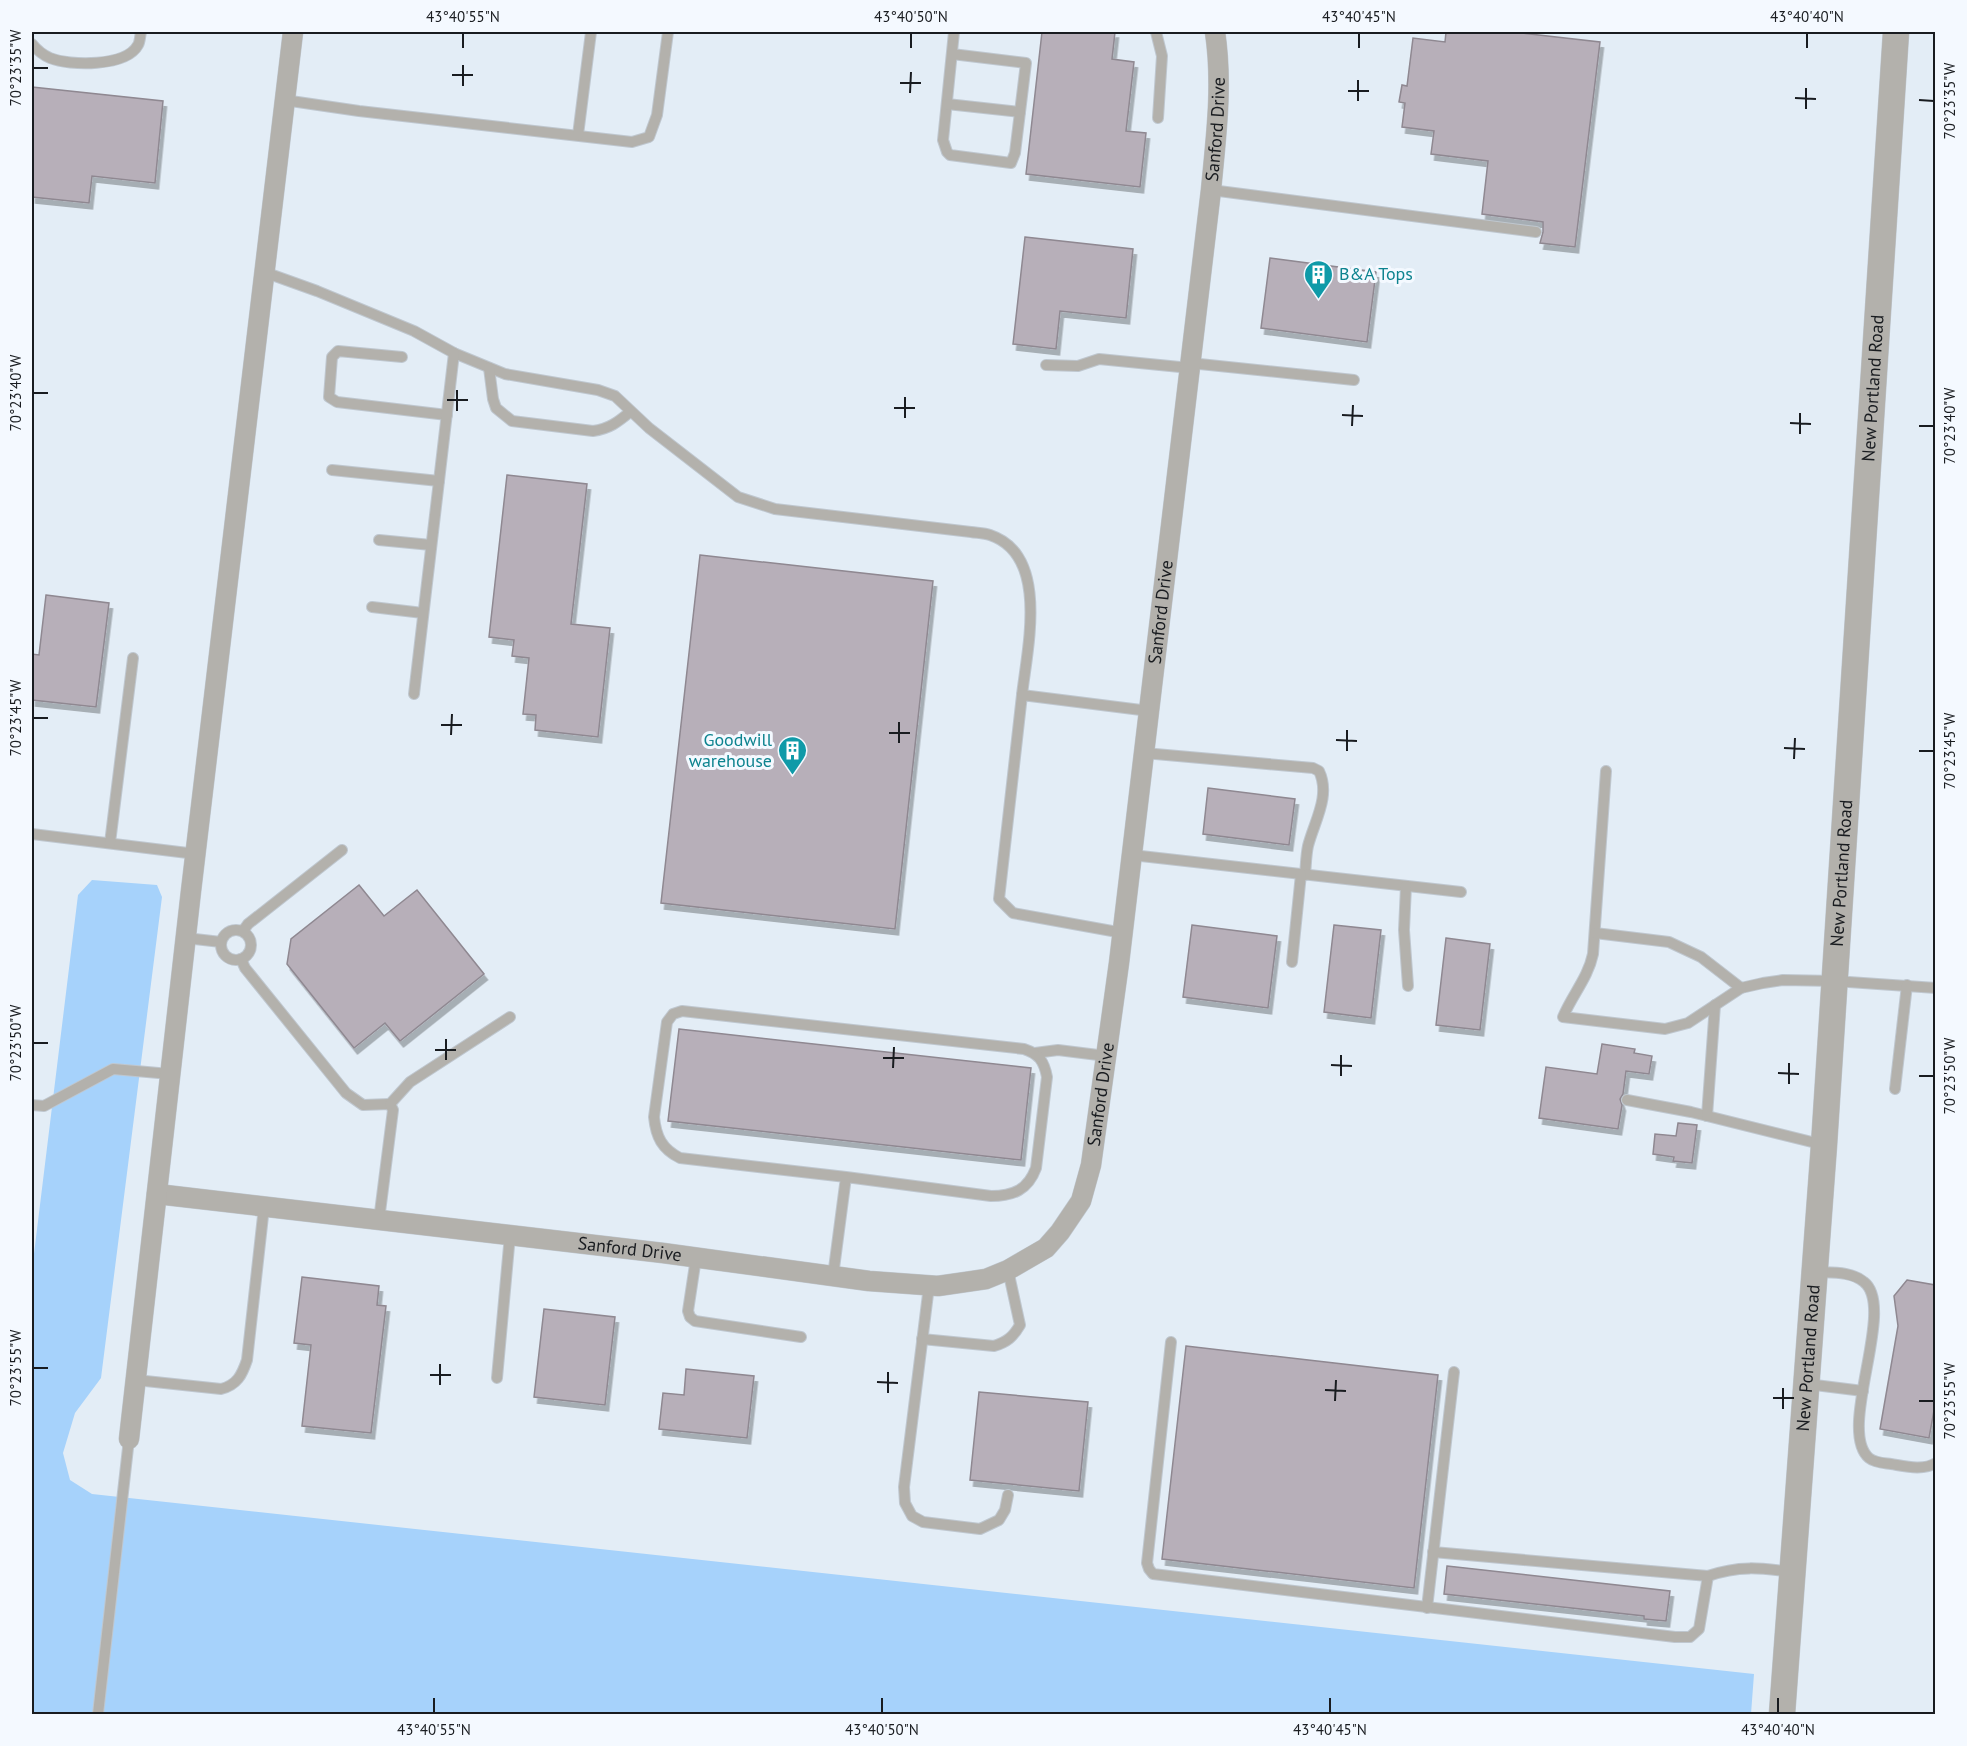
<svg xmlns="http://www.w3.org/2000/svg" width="1967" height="1746" viewBox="0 0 1967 1746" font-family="'PT Sans',sans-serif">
  <defs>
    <filter id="shadow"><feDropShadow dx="3.5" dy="6" stdDeviation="0" flood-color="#0004"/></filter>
  </defs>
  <rect width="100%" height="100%" fill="#e3edf6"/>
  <!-- green -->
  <polygon fill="#a6d2fb" points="92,880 157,885 162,897 101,1378 75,1413 63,1453 70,1480 92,1494 1754,1674 1751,1714 32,1714 32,1270 78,895"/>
  <!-- building -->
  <g fill="#b7afb9" stroke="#8f8891" stroke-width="1.5" filter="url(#shadow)">
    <polygon points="1042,32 1115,32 1112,59 1134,62 1126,131 1146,133 1140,187 1026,174"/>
    <polygon points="1446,32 1513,32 1600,42 1575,247 1540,243 1543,232 1543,222 1482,214 1488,161 1431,154 1434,131 1402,127 1405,103 1399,102 1402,85 1407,86 1413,38 1445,42"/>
    <polygon points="32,87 163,101 155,183 92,176 89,203 32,197"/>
    <polygon points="1025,237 1133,249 1126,318 1060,311 1056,349 1013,344"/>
    <polygon points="1270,258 1376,272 1367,342 1261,328"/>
    <polygon points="507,475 587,484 571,624 610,628 598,737 535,730 536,715 523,714 529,658 512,656 514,640 489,637"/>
    <polygon points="700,555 933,581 895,929 661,903"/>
    <polygon points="46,595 109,603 96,707 32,700 32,654 39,655"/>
    <polygon points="1208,788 1295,799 1289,845 1203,834"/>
    <polygon points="359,885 384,916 417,890 484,974 400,1041 385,1023 354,1048 287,964 291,939"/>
    <polygon points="1192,925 1277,936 1268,1008 1183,997"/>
    <polygon points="1334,925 1381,930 1371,1018 1324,1012"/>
    <polygon points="1446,938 1490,944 1480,1030 1436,1025"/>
    <polygon points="679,1029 1031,1068 1021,1160 668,1121"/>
    <polygon points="1602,1044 1635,1049 1634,1053 1652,1056 1649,1074 1626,1071 1623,1094 1620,1099 1622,1105 1618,1129 1539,1118 1546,1067 1597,1074"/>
    <polygon points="1678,1123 1697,1125 1692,1163 1673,1161 1674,1157 1653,1154 1655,1134 1676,1136"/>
    <polygon points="302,1277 379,1286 377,1305 386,1306 371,1433 302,1426 311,1345 294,1343"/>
    <polygon points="1907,1280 1935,1285 1935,1405 1929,1438 1880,1429 1898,1326 1894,1296"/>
    <polygon points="544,1309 615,1317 605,1405 534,1397"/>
    <polygon points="1186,1346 1438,1375 1414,1588 1162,1559"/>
    <polygon points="686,1369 754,1376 747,1438 659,1429 663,1393 684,1395"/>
    <polygon points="979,1392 1088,1402 1079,1491 970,1480"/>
    <polygon points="1447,1566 1670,1591 1666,1621 1644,1619 1644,1616 1444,1594"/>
  </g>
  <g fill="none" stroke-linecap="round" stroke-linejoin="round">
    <defs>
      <g id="service">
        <polyline points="1156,32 1162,56 1158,118"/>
        <path d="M32 44C37 50 43 55 50 58 70 66 126 67 138 45 140 42 140 36 141 32"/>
        <polyline points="952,54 1026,63 1015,153 1011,163 950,155 947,152 943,140 954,32"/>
        <polyline points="284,100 359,111 632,142 649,137 657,115 668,32"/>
        <polyline points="947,104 1020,112"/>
        <polyline points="578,135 591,32"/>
        <polyline points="1211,190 1536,232"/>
        <path d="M264 272 317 291 414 331 454 353 505 374 598 390 615 396 649 428 738 497 775 509 971 532C977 533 984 533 990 535 1050 555 1027 649 1022 695"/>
        <polyline points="402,357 338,351 332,357 329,397 337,402 447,415"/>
        <polyline points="1190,363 1354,380"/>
        <polyline points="1046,365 1078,366 1099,359 1190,368"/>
        <path d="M489 368 493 399 496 408 512 421 593 431C609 429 618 422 630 412"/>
        <polyline points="332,470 439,481"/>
        <polyline points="379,540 431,545"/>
        <polyline points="372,607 423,613"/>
        <polyline points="414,694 454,353"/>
        <path d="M1144 753 1313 768 1319 771C1331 796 1314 822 1308 846 1306 855 1306 865 1305 875"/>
        <path d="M1606 771 1593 954C1588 978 1572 995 1563 1017L1665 1029 1688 1023 1741 988 1763 983 1783 980 1834 981 1936 988"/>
        <polyline points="32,834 196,854"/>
        <polyline points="110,843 133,658"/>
        <polyline points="1132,855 1461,892"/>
        <polyline points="1406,886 1404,930 1408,986"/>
        <circle cx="236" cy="945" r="15"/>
        <polyline points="243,931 248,924 342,850"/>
        <polyline points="1123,933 1013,913 999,899 1022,695 1149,711"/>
        <polyline points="1595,933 1669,942 1701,957 1741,988"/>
        <polyline points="186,938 221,942"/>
        <polyline points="241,959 245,968 346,1093 363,1105 390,1104 393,1110 379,1220"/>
        <polyline points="1292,962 1301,874"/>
        <polyline points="1035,1053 1058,1050 1106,1056"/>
        <polyline points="1895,1089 1907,985"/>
        <polyline points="1627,1100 1691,1112 1824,1145"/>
        <polyline points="390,1104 410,1082 510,1017"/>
        <polyline points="32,1105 44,1106 113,1069 170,1074"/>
        <polyline points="1707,1116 1715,1005"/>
        <polyline points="696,1258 688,1311 690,1317 695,1321 801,1337"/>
        <path d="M1815 1272C1831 1273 1851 1271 1864 1282 1897 1308 1836 1430 1869 1458 1875 1463 1884 1463 1891 1464 1904 1466 1923 1471 1936 1463"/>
        <path d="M833 1276 846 1177 680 1158C662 1149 656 1137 654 1117L667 1022 673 1014 682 1011 1024 1049C1039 1054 1044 1061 1047 1077L1036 1168C1028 1190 1013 1196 991 1196L846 1177"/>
        <polyline points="929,1286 904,1487 905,1503 912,1516 923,1522 980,1529 999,1520 1005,1510 1008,1495"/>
        <path d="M922 1339 994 1346C1007 1342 1013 1337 1020 1325L1008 1270"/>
        <polyline points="1171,1342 1147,1563 1149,1569 1153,1574 1675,1637 1690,1637 1699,1629 1708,1576"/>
        <polyline points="497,1378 510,1235"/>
        <path d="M136 1380 221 1389C237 1385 242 1375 247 1360L264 1207"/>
        <polyline points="1807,1384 1863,1391"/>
        <path d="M1433 1552 1708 1576C1739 1565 1761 1568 1793 1572"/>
        <polyline points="1427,1608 1454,1372"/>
        <polyline points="98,1714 129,1439"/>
      </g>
      <g id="minor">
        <path id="s1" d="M157 1194 663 1253 869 1281 938 1286 986 1279 1008 1270 1046 1248 1060 1232 1081 1201 1091 1165 1119 963 1211 190C1216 137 1223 85 1215 32"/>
        <polyline points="129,1439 191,891 293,32"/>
      </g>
      <g id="tertiary">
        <path id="s2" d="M1782 1714 1824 1145 1896 32"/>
      </g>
    </defs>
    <!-- service casing -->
    <use href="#service" stroke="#bfc7cf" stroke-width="12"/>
    <!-- minor casing -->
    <use href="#minor" stroke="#bfc7cf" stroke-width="21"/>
    <!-- tertiary casing -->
    <use href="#tertiary" stroke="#bfc7cf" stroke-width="27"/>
    <!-- service -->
    <use href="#service" stroke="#b3b1ac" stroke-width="10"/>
    <!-- minor -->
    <use href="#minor" stroke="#b3b1ac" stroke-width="20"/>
    <!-- tertiary -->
    <use href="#tertiary" stroke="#b3b1ac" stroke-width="26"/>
  </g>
  <!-- ticks -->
  <path fill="none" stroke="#191c20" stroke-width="2" d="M463 48V33M911 48V33M1359 48V33M1807 48V33M33 68H48M452 75H473M900 83H921M463 86V65M1348 91H1369M910 93 911 72M1795 98 1816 99M1919 100 1934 101M1358 101V80M1806 109V88M33 393H48M447 400H468M894 408H915M457 411V390M1342 415 1363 416M905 418V397M1790 423 1811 424M1352 426 1353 405M1919 426H1934M1800 434V413M33 718H48M441 725H462M889 733H910M451 735 452 714M1336 740 1357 741M899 743V722M1784 748 1805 749M1347 751V730M1919 751H1934M1794 759 1795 738M33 1043H48M435 1050H456M883 1058H904M446 1060V1039M1331 1065 1352 1066M893 1068 894 1047M1778 1073 1799 1074M1341 1076V1055M1919 1076H1934M1789 1084V1063M33 1368H48M430 1375H451M877 1382 898 1383M440 1385V1364M1325 1390 1346 1391M888 1393V1372M1773 1398H1794M1335 1401 1336 1380M1919 1401H1934M1783 1409V1388M434 1713V1698M882 1713V1698M1330 1713V1698M1778 1713V1698"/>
  <!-- icons -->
  <defs>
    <symbol id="building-pin" viewBox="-11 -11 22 30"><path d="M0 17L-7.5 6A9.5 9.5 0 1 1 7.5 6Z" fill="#0f9aa8" stroke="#f4f9ff"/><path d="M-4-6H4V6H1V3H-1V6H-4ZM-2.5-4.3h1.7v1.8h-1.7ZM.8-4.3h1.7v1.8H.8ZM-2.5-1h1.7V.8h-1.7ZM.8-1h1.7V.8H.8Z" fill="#fff"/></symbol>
  </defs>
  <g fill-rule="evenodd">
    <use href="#building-pin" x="1302" y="258" width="33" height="45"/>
    <use href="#building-pin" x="776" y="734" width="33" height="45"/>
  </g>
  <g text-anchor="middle" stroke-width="6" stroke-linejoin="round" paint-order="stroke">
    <!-- street labels -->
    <g font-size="18" fill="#191c20" stroke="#f4f9ff">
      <text dy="6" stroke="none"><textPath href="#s1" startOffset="2042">Sanford Drive</textPath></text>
      <text dy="6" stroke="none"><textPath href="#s2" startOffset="1329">New Portland Road</textPath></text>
      <text dy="6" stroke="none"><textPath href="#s1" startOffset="1556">Sanford Drive</textPath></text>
      <text dy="6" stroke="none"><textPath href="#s2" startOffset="843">New Portland Road</textPath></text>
      <text dy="6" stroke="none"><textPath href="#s1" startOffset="1070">Sanford Drive</textPath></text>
      <text dy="6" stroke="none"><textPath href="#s1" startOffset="476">Sanford Drive</textPath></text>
      <text dy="6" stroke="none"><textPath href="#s2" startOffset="357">New Portland Road</textPath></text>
    </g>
    <!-- culture labels -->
    <g font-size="18" fill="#0d838f" stroke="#f4f9ff" text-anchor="start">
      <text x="1339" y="280">B&amp;A Tops</text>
      <text x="772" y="746" text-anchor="end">Goodwill<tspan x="772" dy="21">warehouse</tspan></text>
    </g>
  </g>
  <!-- border -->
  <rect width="1967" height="1746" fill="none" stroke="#f4f9ff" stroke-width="66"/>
  <rect x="33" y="33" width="1901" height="1680" fill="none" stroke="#191c20" stroke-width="2"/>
  <g font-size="15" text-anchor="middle" fill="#191c20">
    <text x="463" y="22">43°40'55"N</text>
    <text x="911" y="22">43°40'50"N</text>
    <text x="1359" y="22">43°40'45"N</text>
    <text x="1807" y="22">43°40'40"N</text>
    <text transform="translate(16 68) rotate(-90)" y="5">70°23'35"W</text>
    <text transform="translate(1950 101) rotate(-90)" y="5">70°23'35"W</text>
    <text transform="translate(16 393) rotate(-90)" y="5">70°23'40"W</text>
    <text transform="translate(1950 426) rotate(-90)" y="5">70°23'40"W</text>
    <text transform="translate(16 718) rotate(-90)" y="5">70°23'45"W</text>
    <text transform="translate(1950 751) rotate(-90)" y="5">70°23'45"W</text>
    <text transform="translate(16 1043) rotate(-90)" y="5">70°23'50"W</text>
    <text transform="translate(1950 1076) rotate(-90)" y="5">70°23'50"W</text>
    <text transform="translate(16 1368) rotate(-90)" y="5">70°23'55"W</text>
    <text transform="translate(1950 1401) rotate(-90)" y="5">70°23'55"W</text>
    <text x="434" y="1735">43°40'55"N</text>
    <text x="882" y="1735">43°40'50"N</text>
    <text x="1330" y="1735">43°40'45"N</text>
    <text x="1778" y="1735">43°40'40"N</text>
  </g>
</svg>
